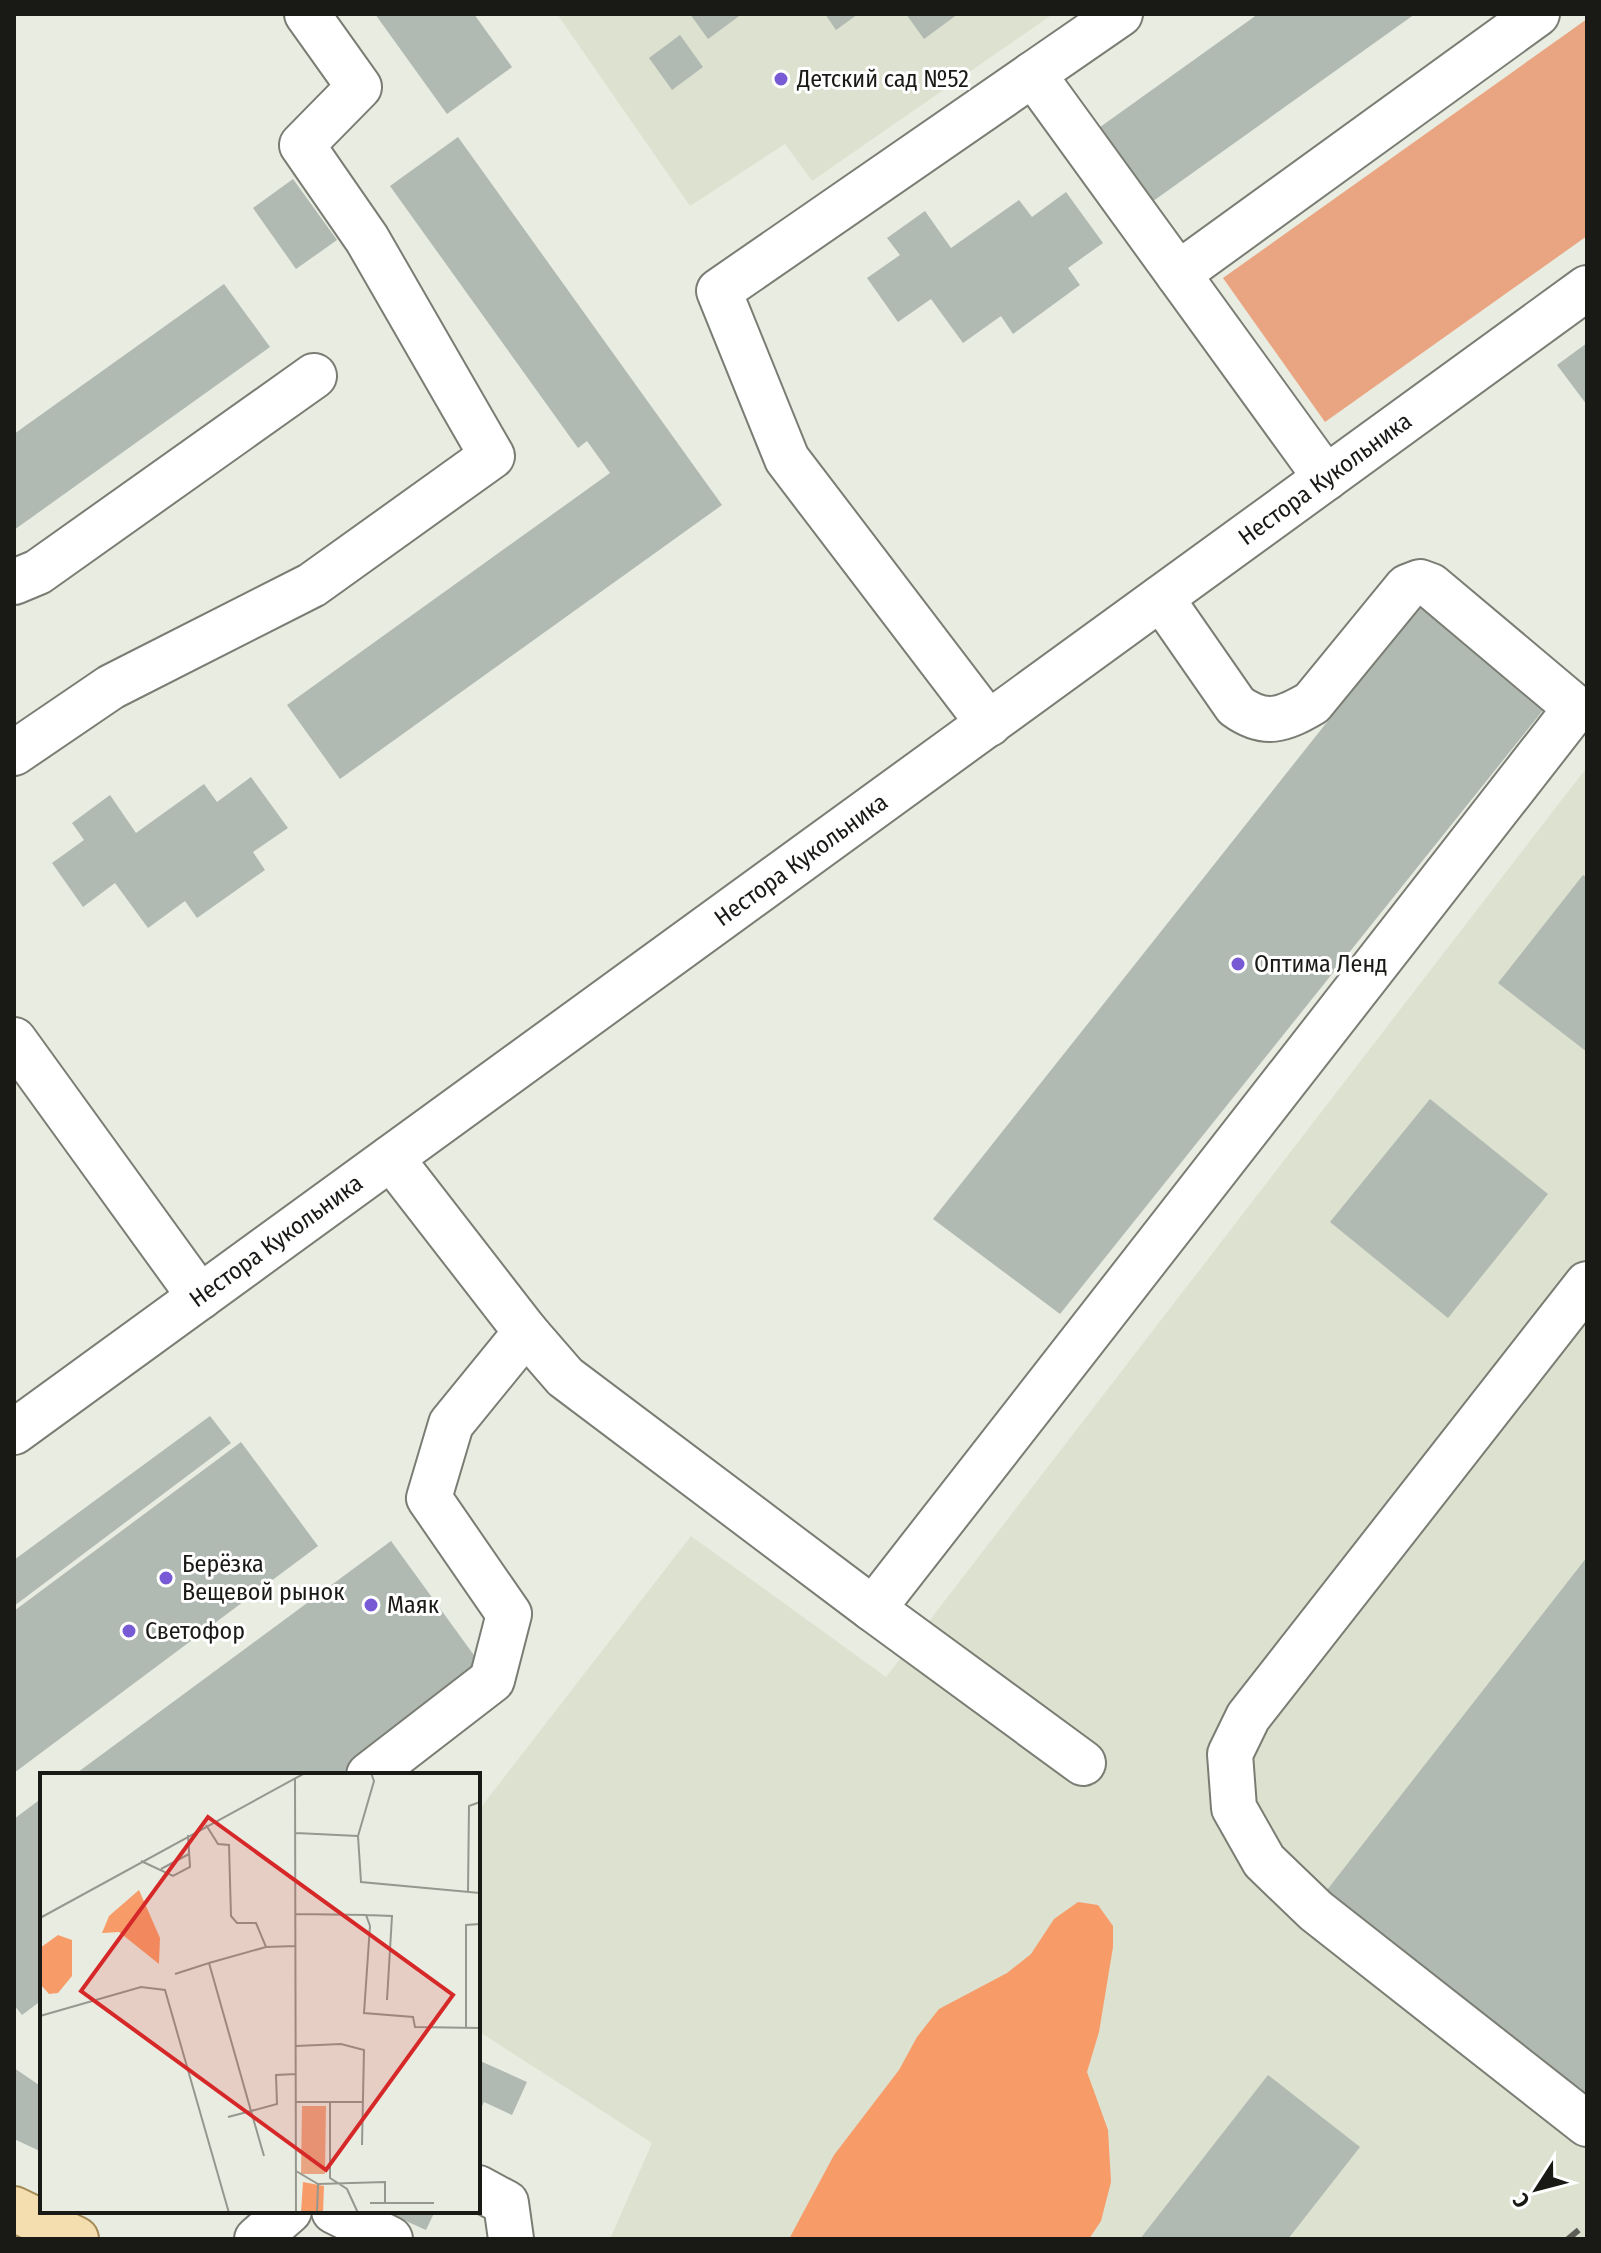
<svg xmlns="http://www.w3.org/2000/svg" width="1601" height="2253" viewBox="0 0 1601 2253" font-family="'Fira Sans Condensed',sans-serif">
  <rect width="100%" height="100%" fill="#e9ece1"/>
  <!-- built -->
  <g fill="#dde1cf">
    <polygon points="557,14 1053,14 812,181 785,144 690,206"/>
    <polygon points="1587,767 1587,2239 610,2239 652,2143 478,2031 478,1811 691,1536 886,1677"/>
  </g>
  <!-- green -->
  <polygon fill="#e9a581" points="1587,19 1587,236 1325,422 1223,278"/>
  <!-- forest -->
  <polygon fill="#f79b68" points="1078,1902 1098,1905 1113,1926 1113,1947 1099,2032 1087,2072 1108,2130 1111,2182 1101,2221 1089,2239 789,2239 834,2155 899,2070 917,2037 939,2009 1007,1973 1031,1954 1054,1919"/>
  <!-- building -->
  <g fill="#b0b9b2">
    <polygon points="375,14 474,14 512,67 447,114"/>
    <polygon points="690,14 742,14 708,39"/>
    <polygon points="825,14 858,14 836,30"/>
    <polygon points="906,14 958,14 924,39"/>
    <polygon points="1258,14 1415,14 1149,204 1096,130"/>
    <polygon points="680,35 703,67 672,90 649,58"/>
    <polygon points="458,137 722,505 340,779 287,705 610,473 587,441 578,448 390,186"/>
    <polygon points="293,179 337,240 296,269 253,208"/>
    <polygon points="1066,192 1103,243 1068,268 1080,285 1013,334 1001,316 963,343 931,299 898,322 867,278 900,255 887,238 925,211 951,248 1019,200 1032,217"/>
    <polygon points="224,284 270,347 14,530 14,434"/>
    <polygon points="1587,343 1587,405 1557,365"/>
    <polygon points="1419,606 1544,709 1060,1314 933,1219"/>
    <polygon points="251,777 288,828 253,852 265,870 197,918 185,901 148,928 115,883 83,907 52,863 84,840 72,823 110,795 136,833 204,784 217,802"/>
    <polygon points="1583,875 1587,878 1587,1052 1498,983"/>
    <polygon points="1430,1099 1548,1194 1448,1318 1330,1222"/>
    <polygon points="210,1416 231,1443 14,1606 14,1560"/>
    <polygon points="241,1442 318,1546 14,1773 14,1611"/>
    <polygon points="391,1541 484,1669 342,1775 74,1775"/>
    <polygon points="1587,1557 1587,2094 1327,1890"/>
    <polygon points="42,1798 42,2000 22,2015 14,2005 14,1819"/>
    <polygon points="478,2060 527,2082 512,2115 484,2102 478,2115"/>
    <polygon points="14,2068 42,2087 42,2152 14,2139"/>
    <polygon points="1268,2075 1360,2147 1288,2239 1140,2239"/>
    <polygon points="389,2211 435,2211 426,2230 388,2213"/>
  </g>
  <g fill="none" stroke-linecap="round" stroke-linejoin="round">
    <defs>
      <g id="minor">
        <polyline points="1033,74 1326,478"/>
        <polyline points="1178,274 1537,14"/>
        <polyline points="14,582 38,572 314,376"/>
        <polyline points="989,724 787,459 719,291 1120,14"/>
        <polyline points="14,753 111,687 312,585 492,456 367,239 302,145 359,87 307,14"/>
        <polyline points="14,1040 200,1297"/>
        <polyline points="1587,1284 1248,1717 1230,1754 1234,1808 1264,1861 1316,1911 1587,2124"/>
        <path d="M526 1332 565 1377 873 1609 1576 708 1431 586 1420 582 1407 587 1312 703C1283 720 1265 727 1236 706L1161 598"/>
        <polyline points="14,1432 1587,288"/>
        <polyline points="873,1609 1083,1763"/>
        <polyline points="369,1775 492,1680 509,1614 429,1498 451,1424 526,1332 391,1158"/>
        <polyline points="478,2188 506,2203 511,2239"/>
        <polyline points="334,2211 390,2239"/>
        <polyline points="257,2239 289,2211"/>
      </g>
      <polyline id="major" points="14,2209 76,2239"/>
    </defs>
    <!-- minor casing -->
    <use href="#minor" stroke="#7a7d73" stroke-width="48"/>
    <!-- major casing -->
    <use href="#major" stroke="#a38a56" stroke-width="48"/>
    <!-- minor -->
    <use href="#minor" stroke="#fff" stroke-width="44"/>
    <!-- major -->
    <use href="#major" stroke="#f4ddaf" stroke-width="44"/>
    <!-- rail -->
    <polyline stroke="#5c5d57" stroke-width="6" stroke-dasharray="14 14" stroke-linecap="butt" points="1568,2239 1587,2223"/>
  </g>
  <!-- markers -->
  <g fill="#775ad4" stroke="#fff" stroke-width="3">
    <circle cx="781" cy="79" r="8"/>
    <circle cx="1238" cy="964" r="8"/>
    <circle cx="166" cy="1578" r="8"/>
    <circle cx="371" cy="1605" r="8"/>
    <circle cx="129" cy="1631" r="8"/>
  </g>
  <g text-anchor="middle" stroke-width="6" stroke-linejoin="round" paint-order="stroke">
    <!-- poi labels -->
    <g font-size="24" fill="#191a16" stroke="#fff" text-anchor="start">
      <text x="797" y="87">Детский сад №52</text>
      <text x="1254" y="972">Оптима Ленд</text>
      <text x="182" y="1572">Берёзка<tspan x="182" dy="28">Вещевой рынок</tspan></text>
      <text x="387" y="1613">Маяк</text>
      <text x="145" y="1639">Светофор</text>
    </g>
    <!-- street labels -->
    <g font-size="24" fill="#191a16" stroke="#fff">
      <text transform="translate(1325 479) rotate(-36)" y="8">Нестора Кукольника</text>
      <text transform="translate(801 860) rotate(-36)" y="8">Нестора Кукольника</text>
      <text transform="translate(276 1241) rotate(-36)" y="8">Нестора Кукольника</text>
    </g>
  </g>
  <!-- overview -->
  <g transform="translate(40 1773)">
    <rect width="440" height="440" fill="#e9ece1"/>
    <path d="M262 333H286L285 401H261Z" fill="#e9a581"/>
    <path d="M99 117 120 165 119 191 79 159 62 160 69 143ZM18 162 32 167V203L18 220 9 221 1 212 0 175ZM263 409 284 413 283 440H261Z" fill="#f79b68"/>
    <path fill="none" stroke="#969890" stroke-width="2" d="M331 0 334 8 318 63 321 109 440 120M255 5 256 440M166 52 178 71 189 72 191 143 197 150H216L226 174 256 173M256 60 318 63M101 88 133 103 150 94 148 62M121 96 149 81M428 119 429 33 440 29M256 141 326 142 330 153 324 240 373 244 375 254 440 255M326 142 352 143 347 227M0 145 265 0M226 174 169 190 211 338 237 331 236 302 256 301M135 201 169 190M0 243 101 214 125 217 189 440M426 255V152L440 151M256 273 301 271 324 277 322 372M256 329H323M290 329V405L307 416 318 440M188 344 211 338 224 383M256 398 278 411 345 409V430M330 430H394M277 440 278 411"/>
    <path fill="#d62828" fill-opacity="0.15" stroke="#d62828" stroke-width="4" d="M168 44 413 222 286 397 41 218Z"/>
    <rect width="440" height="440" fill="none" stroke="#191a16" stroke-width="4"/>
  </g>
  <!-- border -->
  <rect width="1601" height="2253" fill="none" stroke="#191a16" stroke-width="32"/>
  <!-- north arrow -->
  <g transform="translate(1537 2189) rotate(234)" stroke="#ffffff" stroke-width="6" paint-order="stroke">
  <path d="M0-6L14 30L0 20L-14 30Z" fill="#191a16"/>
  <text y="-12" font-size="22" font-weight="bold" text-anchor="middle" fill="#191a16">С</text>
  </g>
</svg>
